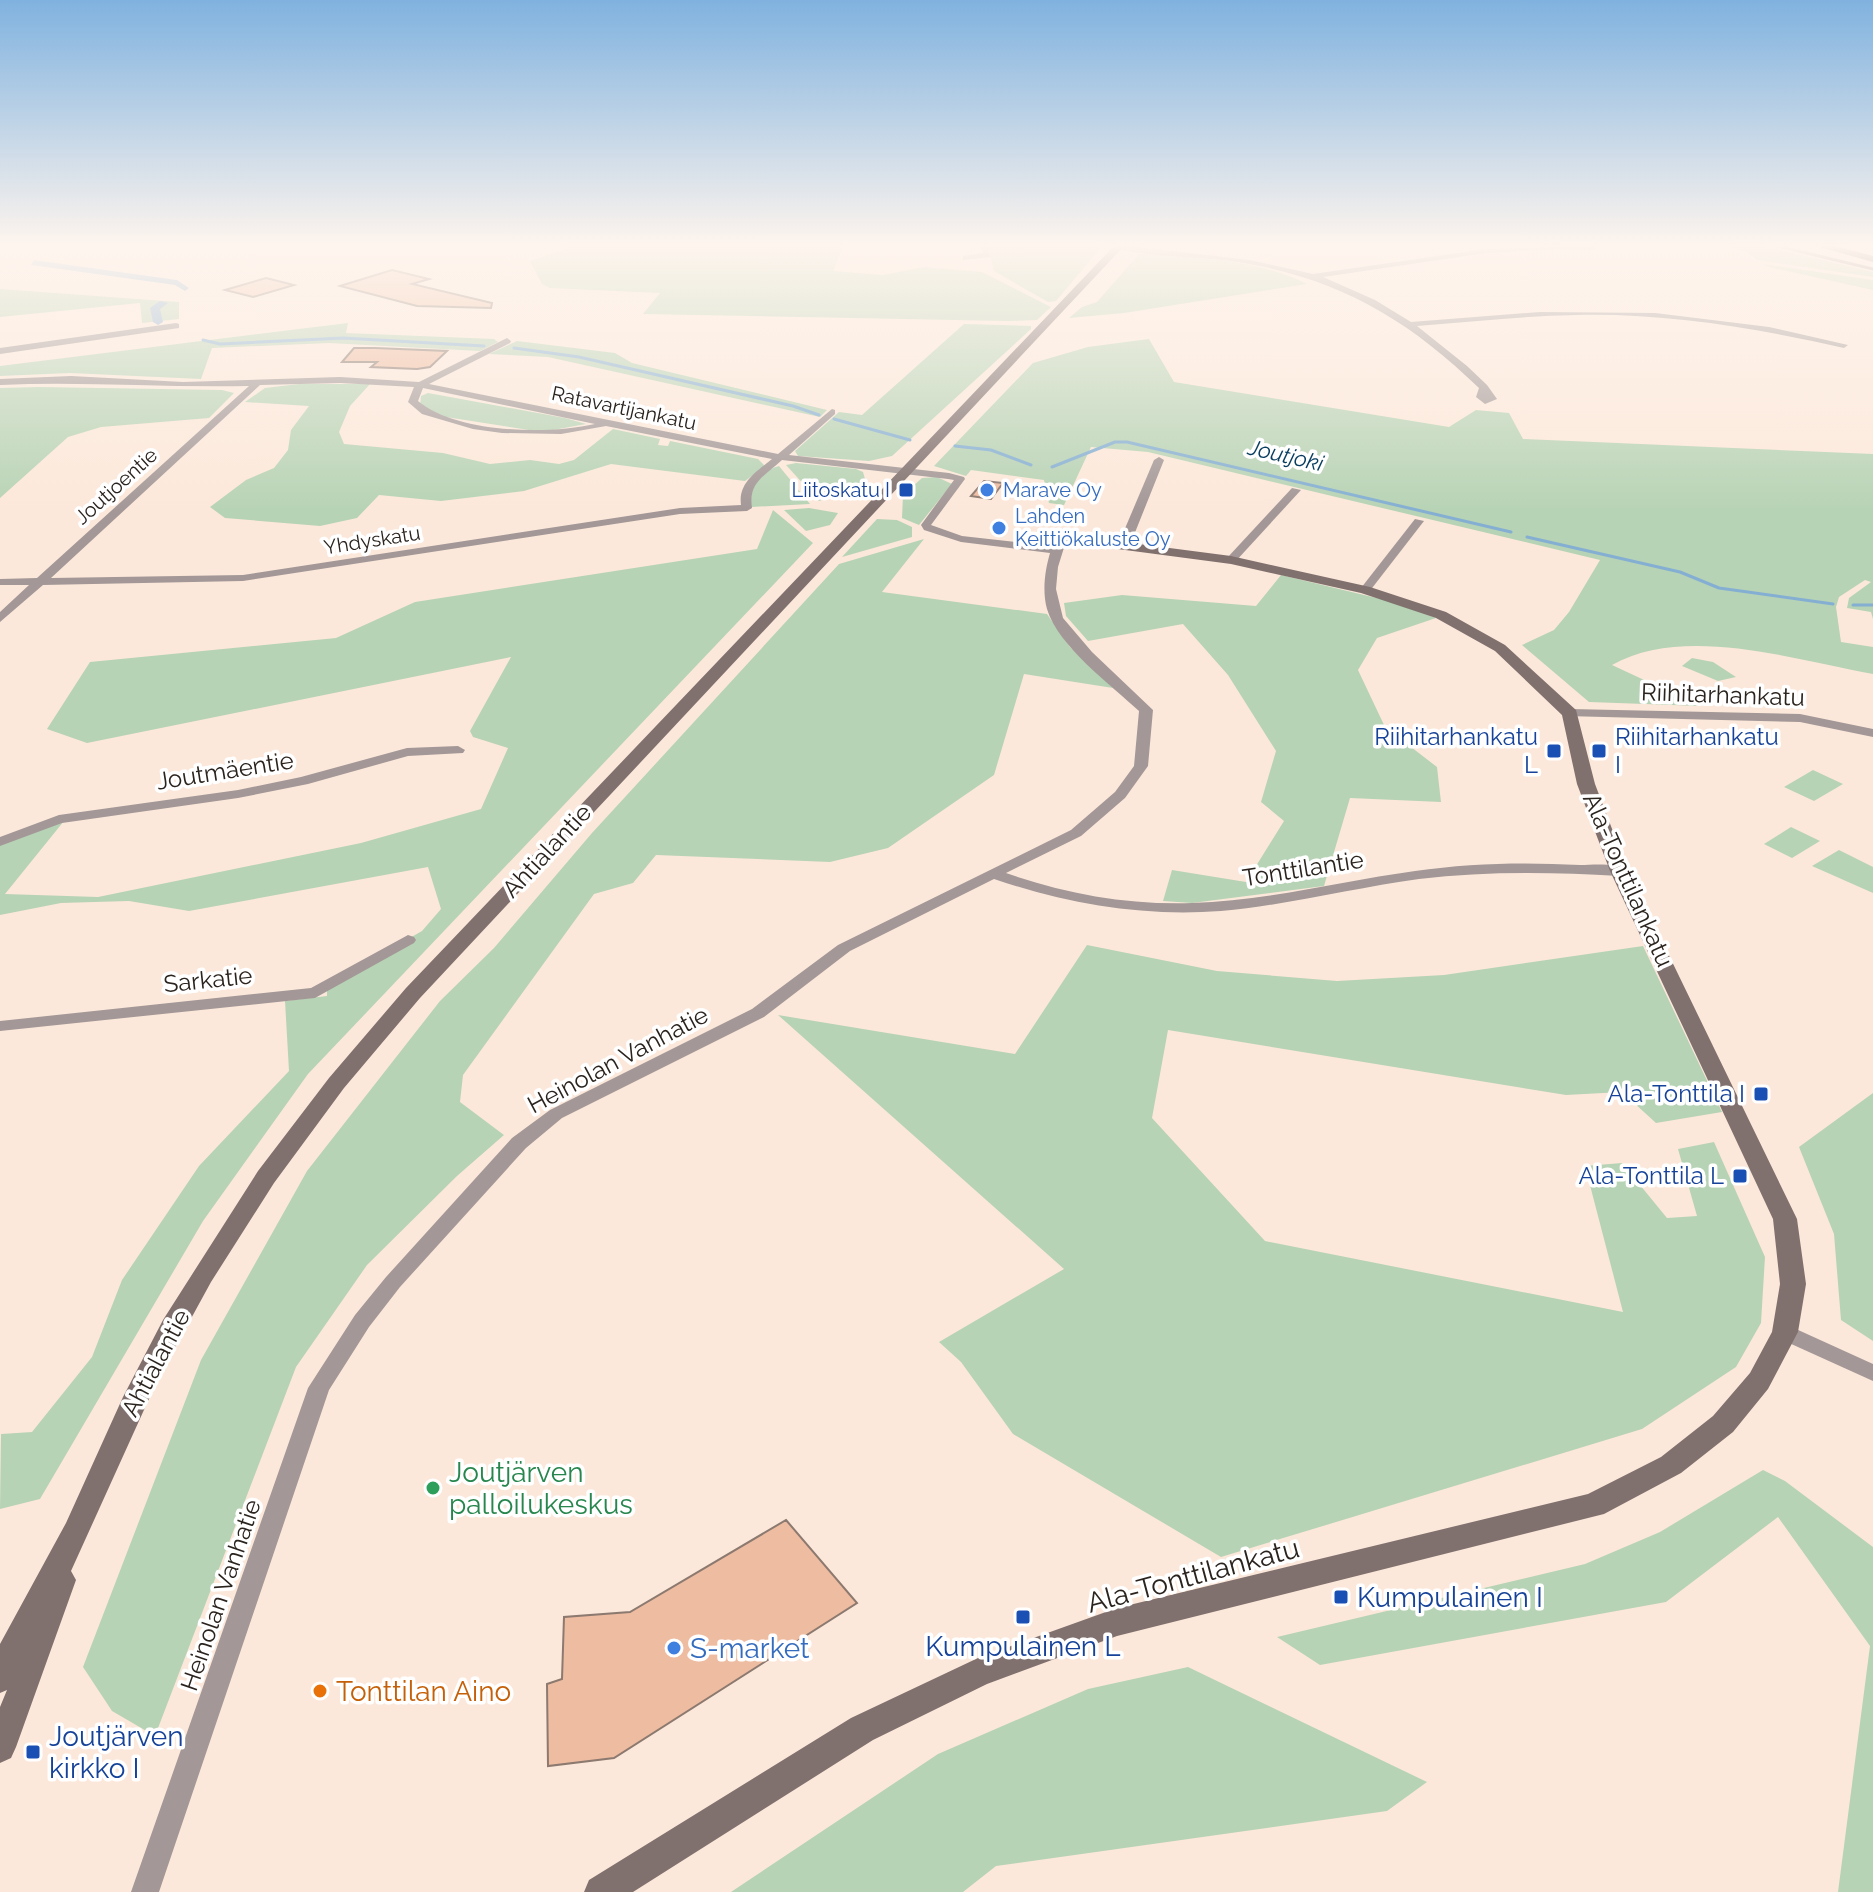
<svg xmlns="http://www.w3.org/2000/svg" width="1873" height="1892" viewBox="0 0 1873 1892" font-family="Raleway,sans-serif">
  <rect width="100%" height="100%" fill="#fce8da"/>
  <!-- green -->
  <g fill="#b7d3b5">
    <polygon points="562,246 843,246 833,271 883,275 924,267 982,272 1051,307 1037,320 1007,321 643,314 660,293 550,288 542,284 530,261 570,248"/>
    <polygon points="988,246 1102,246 1056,301 1048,302 994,271"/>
    <polygon points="1724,246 1763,246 1873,272 1873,277 1757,260 1745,251"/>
    <path d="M1139 254C1195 258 1256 258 1307 284L1124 313 1069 318 1082 307 1097 302Z"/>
    <polygon points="1762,264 1873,280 1873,290 1773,268"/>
    <polygon points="0,289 179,302 179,319 142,323 140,303 0,317"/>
    <polygon points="348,323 346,333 494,339 498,342 480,351 329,343 212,348 201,379 70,373 0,376 0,366"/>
    <polygon points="964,324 1031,326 1031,329 892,456 869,461 798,456 795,451 839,412 862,415"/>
    <path d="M1149 339 1174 382 1449 427 1476 410 1509 413 1523 439 1873 454V619L1871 612 1847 608 1849 598 1871 582 1865 580 1839 597 1836 607 1841 642 1873 647V674C1796 660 1684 624 1612 665L1700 706 1589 702 1522 645 1554 630 1569 612 1600 560 1148 452 1091 447 1064 505 1049 503 1044 480 971 470 966 476 934 466 1033 363 1088 347Z"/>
    <polygon points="517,341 615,353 632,363 827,410 820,417 548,357 489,354"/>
    <polygon points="299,384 370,384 350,406 339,432 344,444 443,453 490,464 530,460 559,464 574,460 613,429 660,439 658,445 668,446 670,441 758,459 765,466 745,481 611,464 524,491 441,501 379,495 357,518 320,526 225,518 210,507 246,480 274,468 288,450 291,430 309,406 245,402 265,388"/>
    <polygon points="39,387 222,390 234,393 209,418 101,427 68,437 0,498 0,388"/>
    <polygon points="428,393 565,418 586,424 542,432 433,415 420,407 421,396"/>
    <polygon points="796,463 856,469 863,472 865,479 857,486 819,501 786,465"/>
    <path d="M779 466 810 504 751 507C749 488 760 471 779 466Z"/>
    <polygon points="937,477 952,484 919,525 902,518 903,495 922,478"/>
    <polygon points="809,508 838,513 830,525 806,531 784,510"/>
    <polygon points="773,510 813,543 308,1074 203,1221 40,1499 0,1509 1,1434 32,1432 92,1357 122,1280 199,1166 289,1071 285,1001 327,996 327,985 422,931 441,909 428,867 189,911 129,901 61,903 0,915 0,845 64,821 5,894 98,897 361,843 481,809 508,748 473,737 470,731 511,657 87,743 47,729 90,662 336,638 415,602 757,549"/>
    <polygon points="877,519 897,520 912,527 912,537 842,557"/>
    <polygon points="924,539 882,592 1047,614 1070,647 1113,688 1024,674 994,775 888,848 830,862 656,855 633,883 594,894 463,1075 460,1102 504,1135 457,1176 367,1265 296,1367 155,1736 112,1711 83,1667 201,1360 307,1171 440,1001 494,948 592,833 839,564"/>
    <polygon points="1281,575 1389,601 1436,618 1377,638 1358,670 1385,727 1437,767 1441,802 1350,798 1324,886 1192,903 1163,901 1172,870 1246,882 1284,821 1261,802 1276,751 1228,675 1183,624 1088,641 1066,616 1064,603 1122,595 1256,606"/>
    <polygon points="1692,658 1713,662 1736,677 1718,681 1682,666"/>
    <polygon points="1813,770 1843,784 1814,801 1784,787"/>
    <polygon points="1791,827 1820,841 1792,858 1764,844"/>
    <polygon points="1839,850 1873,867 1873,893 1812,866"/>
    <polygon points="1087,945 1217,971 1337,981 1444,975 1643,946 1722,1112 1656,1123 1622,1092 1566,1095 1168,1030 1152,1118 1265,1241 1623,1312 1585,1166 1622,1163 1667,1218 1697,1216 1678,1149 1714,1142 1765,1257 1761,1323 1736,1367 1642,1429 1221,1557 1013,1434 961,1362 939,1342 1064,1269 778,1015 1015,1054"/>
    <polygon points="1873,1093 1873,1341 1841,1320 1834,1234 1799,1147"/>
    <polygon points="1763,1470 1785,1481 1873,1547 1873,1892 1838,1892 1870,1646 1778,1517 1666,1602 1320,1665 1277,1637 1585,1564 1660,1532"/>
    <polygon points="1188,1667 1427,1782 1387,1811 996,1866 963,1892 731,1892 938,1754 1088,1689"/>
  </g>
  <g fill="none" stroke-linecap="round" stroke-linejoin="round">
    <!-- stream -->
    <g stroke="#84afd2" stroke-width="3">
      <polyline points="203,340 220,344 343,338 484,346"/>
      <polyline points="514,348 579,357 793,406 819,415"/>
      <polyline points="834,419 910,440"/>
      <polyline points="955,446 991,450 1031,465"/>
      <polyline points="1052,467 1115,442 1127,442 1511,532"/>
      <polyline points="1527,537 1680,572 1719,588 1833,604"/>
      <polyline points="1853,605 1873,605"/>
    </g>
    <!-- canal -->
    <g fill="#84afd2" fill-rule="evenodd">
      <polygon points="34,260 177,280 189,288 185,291 175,285 31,265"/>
      <polygon points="160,301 168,303 160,309 163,322 158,325 153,322 150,308"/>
    </g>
  </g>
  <!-- building -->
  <g fill="#eebca1" stroke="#8c796f" stroke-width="2">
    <polygon points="392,270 429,279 412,284 492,303 491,308 417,306 340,286"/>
    <polygon points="266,278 294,285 253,297 225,290"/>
    <polygon points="354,348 375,348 447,351 430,367 417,369 371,367 377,362 342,362"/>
    <polygon points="984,481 1003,483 991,499 971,496"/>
    <polygon points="786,1520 857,1603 614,1758 548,1766 547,1684 562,1679 564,1617 630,1612"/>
  </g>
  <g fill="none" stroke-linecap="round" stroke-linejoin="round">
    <!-- street -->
    <g fill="#a39897" fill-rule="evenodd">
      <polygon points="980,246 988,246 990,257 963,260 963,256 983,253"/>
      <path d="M1129 246 1250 260 1313 274 1486 249 1593 246 1595 248 1591 250 1556 249 1486 253 1323 277 1375 300 1411 322 1540 312 1655 313 1769 327 1848 345 1844 348C1756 328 1667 313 1576 315 1523 316 1470 322 1417 326L1467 366 1487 385 1497 399 1485 404 1476 397 1479 388C1403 314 1328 273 1223 260 1197 257 1134 256 1114 247Z"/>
      <polygon points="176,323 179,324 179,328 0,354 0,348"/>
      <path d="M507 338 511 341 510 343 429 384 778 454 832 409 835 410V414L789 455 949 473 964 477 965 479 931 525 962 536 1053 546 1057 538 1055 530 1064 528 1067 538 1058 567 1056 589 1063 618 1092 652 1153 710 1148 766 1125 798 1081 836 1006 873C1066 894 1128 905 1192 903 1267 901 1341 881 1415 871 1470 863 1525 862 1580 865 1593 865 1616 862 1627 871L1619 876C1552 872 1485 871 1419 879 1353 888 1288 905 1221 911 1143 917 1068 904 994 879L850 951 764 1017 562 1118 526 1148 400 1287 369 1327 329 1390 159 1892H131L308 1388 355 1315 386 1277 512 1138 550 1110 752 1009 838 945 1071 830 1115 792 1134 766 1139 711C1111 685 1058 646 1047 609 1042 591 1045 570 1050 553L961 542 924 530 921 525 954 480 948 479 782 460C765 476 748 482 752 508L747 511 680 514 243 581 43 585 0 622V612L29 585H0V579L37 578 249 386C166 388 83 381 0 385V379L71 376 183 382 340 377 419 382ZM340 383 414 387 408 402 422 414 473 429 502 433 561 434 606 426 772 459C756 472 738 483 741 505L680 508 243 575 51 578 260 385ZM423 388 595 424C547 435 456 433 418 401Z"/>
      <polygon points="1159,457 1164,460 1130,545 1120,547 1118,545 1154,460"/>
      <polygon points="1292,488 1301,490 1235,562 1227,562 1227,558"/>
      <polygon points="1415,519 1424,521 1369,592 1361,592 1361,588"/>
      <polygon points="1570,709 1800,714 1873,729 1873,737 1800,722 1565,716 1563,713"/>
      <polygon points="458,746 465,750 463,753 408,756 308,784 238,798 62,823 0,846 0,837 59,815 238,790 301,777 407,748"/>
      <polygon points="408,935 414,937 416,940 414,943 315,998 0,1031 0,1021 311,988"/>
      <polygon points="1785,1324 1873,1364 1873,1381 1778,1338 1775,1332 1778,1326"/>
    </g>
    <!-- secondary -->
    <g fill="#80716f" fill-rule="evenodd">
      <polygon points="1114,246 1124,246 420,998 344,1088 274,1183 211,1282 158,1379 71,1571 76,1580 16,1747 11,1758 0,1763 0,1707 7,1690 0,1693 0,1644 66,1523 123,1397 163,1320 258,1171 329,1078 406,988"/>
      <polygon points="1062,534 1231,556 1370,587 1446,612 1505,645 1576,710 1595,784 1628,871 1797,1219 1806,1284 1798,1332 1768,1389 1733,1432 1681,1473 1604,1514 1117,1636 987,1684 873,1740 633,1892 584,1892 589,1880 851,1718 978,1658 1117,1608 1588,1494 1661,1457 1713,1416 1750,1373 1772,1332 1780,1284 1773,1219 1610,871 1577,784 1562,715 1495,651 1436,618 1361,593 1231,564 1057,541 1055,538"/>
    </g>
    <!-- highway -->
    <polygon fill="#513d3b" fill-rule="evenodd" points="1816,246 1835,246 1873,256 1873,262"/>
    <!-- rail -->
    <polyline stroke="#72675f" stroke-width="3" points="1777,246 1873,269"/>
  </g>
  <!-- sky -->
  <linearGradient id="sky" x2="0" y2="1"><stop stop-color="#80b2df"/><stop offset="0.48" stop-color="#fef5ee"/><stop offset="1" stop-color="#fef5ee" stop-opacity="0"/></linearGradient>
  <rect width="1873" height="511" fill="url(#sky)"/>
  <!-- markers -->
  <g fill="#1a4fb4" stroke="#fff" stroke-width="3">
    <rect x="898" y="482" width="16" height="16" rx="4"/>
    <rect x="1546" y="743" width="16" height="16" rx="4"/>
    <rect x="1591" y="743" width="16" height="16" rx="4"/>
    <rect x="1753" y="1086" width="16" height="16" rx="4"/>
    <rect x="1732" y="1168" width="16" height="16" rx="4"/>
    <rect x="1333" y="1589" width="16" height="16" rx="4"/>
    <rect x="1015" y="1609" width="16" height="16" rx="4"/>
    <rect x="25" y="1744" width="16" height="16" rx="4"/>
  </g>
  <g fill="#3f7fe0" stroke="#fff" stroke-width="3">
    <circle cx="987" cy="490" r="8"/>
    <circle cx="999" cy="528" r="8"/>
    <circle cx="674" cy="1648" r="8"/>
  </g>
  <circle fill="#2e9e5b" stroke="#fff" stroke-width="3" cx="433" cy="1488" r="8"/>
  <circle fill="#e8710a" stroke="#fff" stroke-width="3" cx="320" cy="1691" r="8"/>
  <g text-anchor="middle" stroke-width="7" stroke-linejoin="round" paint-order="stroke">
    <!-- far-street labels -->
    <g font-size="20" fill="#2a231e" stroke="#fff">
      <text transform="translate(624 408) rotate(12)" y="7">Ratavartijankatu</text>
      <text transform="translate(116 486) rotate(-42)" y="7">Joutjoentie</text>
      <text transform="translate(372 540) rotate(-9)" y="7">Yhdyskatu</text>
    </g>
    <!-- far-transit labels -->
    <g font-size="20" fill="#164399" stroke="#fff" text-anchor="end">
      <text x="890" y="497">Liitoskatu I</text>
    </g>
    <!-- far-shop labels -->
    <g font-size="20" fill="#366cbe" stroke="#fff" text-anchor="start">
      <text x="1003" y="497">Marave Oy</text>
      <text x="1015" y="523">Lahden<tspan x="1015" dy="23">Keittiökaluste Oy</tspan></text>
    </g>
    <!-- far-water labels -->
    <g font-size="22" font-style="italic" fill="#083d5f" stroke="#fff">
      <text transform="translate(1286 455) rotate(13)" y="8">Joutjoki</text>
    </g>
    <!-- street labels -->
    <g font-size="24" fill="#2a231e" stroke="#fff">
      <text transform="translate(1723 695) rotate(2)" y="8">Riihitarhankatu</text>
      <text transform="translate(225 771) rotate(-9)" y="8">Joutmäentie</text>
      <text transform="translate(547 851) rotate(-47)" y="8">Ahtialantie</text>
      <text transform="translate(1303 869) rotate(-9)" y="8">Tonttilantie</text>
      <text transform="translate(1628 880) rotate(66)" y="8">Ala-Tonttilankatu</text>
      <text transform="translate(208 980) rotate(-6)" y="8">Sarkatie</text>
      <text transform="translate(618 1060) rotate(-28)" y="8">Heinolan Vanhatie</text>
      <text transform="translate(156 1363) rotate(-62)" y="8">Ahtialantie</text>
      <text transform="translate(221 1595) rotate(-71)" y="8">Heinolan Vanhatie</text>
    </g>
    <!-- transit labels -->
    <g font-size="24" fill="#164399" stroke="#fff" text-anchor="end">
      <text x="1538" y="745">Riihitarhankatu<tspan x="1538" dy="28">L</tspan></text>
      <text x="1615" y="745" text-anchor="start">Riihitarhankatu<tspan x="1615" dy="28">I</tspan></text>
      <text x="1745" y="1102">Ala-Tonttila I</text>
      <text x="1724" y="1184">Ala-Tonttila L</text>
    </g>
    <!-- near-leisure labels -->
    <g font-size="28" fill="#27864d" stroke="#fff" text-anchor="start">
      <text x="449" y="1482">Joutjärven<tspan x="449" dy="32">palloilukeskus</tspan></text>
    </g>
    <!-- near-street labels -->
    <g font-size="28" fill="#2a231e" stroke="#fff">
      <text transform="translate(1193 1575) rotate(-15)" y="10">Ala-Tonttilankatu</text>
    </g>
    <!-- near-transit labels -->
    <g font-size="28" fill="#164399" stroke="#fff" text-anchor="start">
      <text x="1357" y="1607">Kumpulainen I</text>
      <text x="1023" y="1656" text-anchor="middle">Kumpulainen L</text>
      <text x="49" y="1746">Joutjärven<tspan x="49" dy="32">kirkko I</tspan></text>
    </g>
    <!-- near-shop labels -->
    <g font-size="28" fill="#366cbe" stroke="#fff" text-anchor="start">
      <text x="690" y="1658">S-market</text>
    </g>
    <!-- near-food labels -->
    <g font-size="28" fill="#c56008" stroke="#fff" text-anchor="start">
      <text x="336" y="1701">Tonttilan Aino</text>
    </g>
  </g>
</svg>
